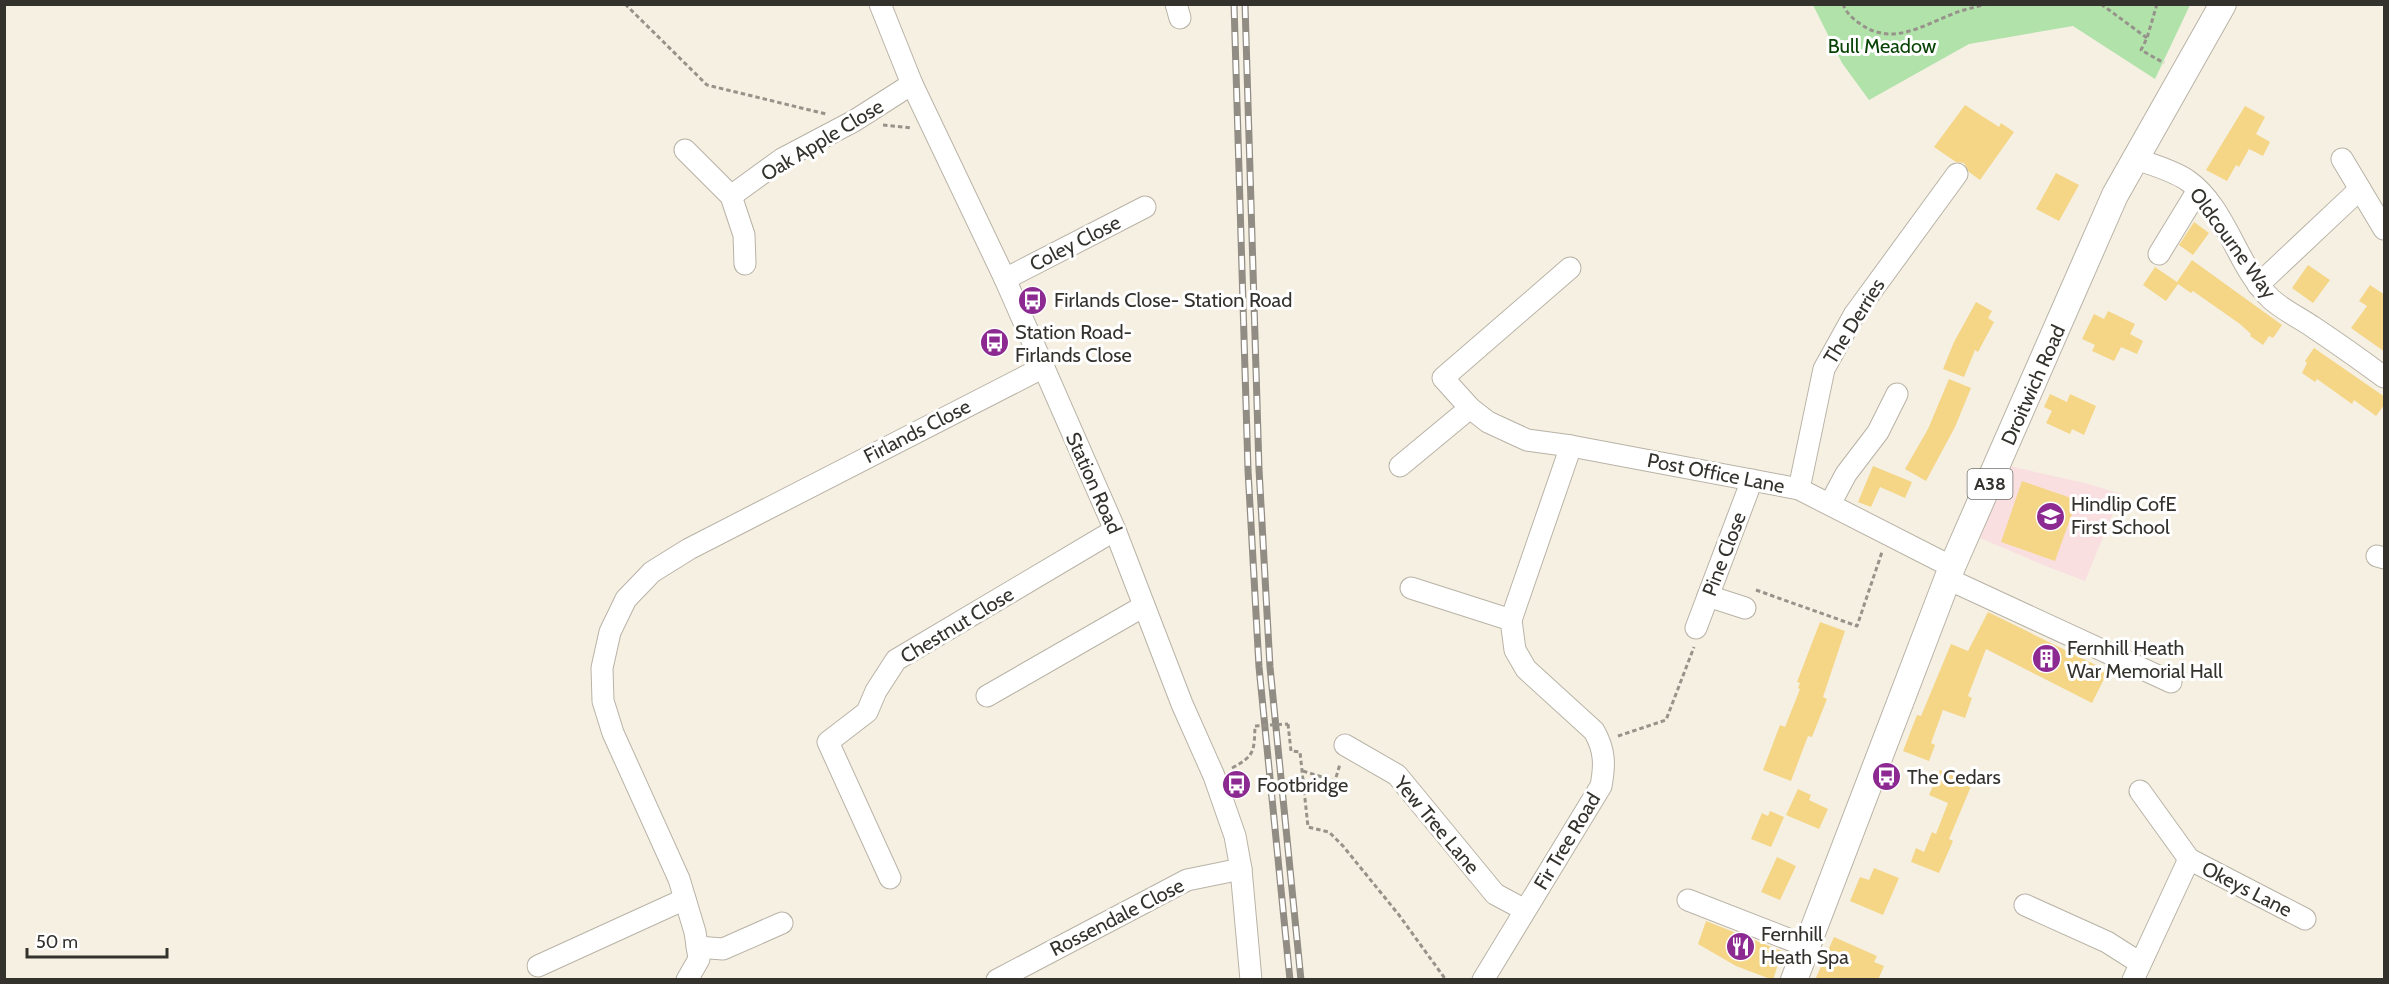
<svg xmlns="http://www.w3.org/2000/svg" width="2389" height="984" viewBox="0 0 2389 984" font-family="Cabin,sans-serif">
  <rect width="100%" height="100%" fill="#f6f0e3"/>
  <!-- education -->
  <polygon fill="#fadfe1" points="2009,466 2085,483 2121,494 2085,581 2048,567 1980,538"/>
  <!-- green -->
  <polygon fill="#b0e2aa" points="1813,5 1813,4 2190,5 2155,79 2073,26 1969,44 1869,100 1842,63"/>
  <!-- building -->
  <g fill="#f4d686">
    <polygon points="1965,105 1999,127 2001,123 2014,132 1980,180 1969,172 1964,163 1956,162 1934,147"/>
    <polygon points="2245,106 2265,117 2256,134 2270,142 2263,156 2249,149 2239,167 2236,165 2227,181 2206,170"/>
    <polygon points="2056,173 2079,185 2059,221 2036,209"/>
    <polygon points="2194,222 2209,233 2193,255 2179,245"/>
    <polygon points="2192,260 2282,325 2273,338 2269,336 2263,345 2250,336 2251,334 2240,324 2193,291 2191,293 2178,284 2166,301 2143,285 2155,267 2177,282"/>
    <polygon points="2308,265 2330,280 2313,303 2292,288"/>
    <polygon points="2370,285 2385,295 2385,352 2351,328 2367,306 2359,301"/>
    <polygon points="1976,302 1992,311 1988,318 1994,322 1978,352 1975,350 1964,377 1943,369 1954,342"/>
    <polygon points="2108,311 2135,324 2130,334 2143,341 2137,354 2121,347 2114,361 2092,351 2095,345 2082,339 2094,314 2104,319"/>
    <polygon points="2314,348 2385,397 2385,404 2376,416 2354,400 2352,404 2317,379 2315,382 2302,373 2307,363 2305,361"/>
    <polygon points="1949,379 1971,388 1955,427 1926,481 1905,469 1928,429"/>
    <polygon points="2050,394 2067,402 2070,394 2096,406 2084,435 2072,429 2070,434 2046,423 2052,411 2044,407"/>
    <polygon points="1873,466 1912,482 1905,498 1880,487 1871,507 1858,502"/>
    <polygon points="2022,481 2077,500 2055,561 2001,542"/>
    <polygon points="1988,612 2108,671 2092,703 1986,649 1968,696 1972,698 1965,718 1943,710 1931,743 1935,745 1929,761 1903,751 1917,715 1921,716 1951,644 1968,651"/>
    <polygon points="1820,622 1845,631 1823,697 1827,699 1812,737 1808,736 1791,781 1763,770 1780,725 1785,727 1800,689 1798,688 1800,683 1797,682"/>
    <polygon points="1940,770 1972,784 1949,839 1953,841 1939,873 1911,862 1916,848 1924,852 1932,832 1936,834 1948,803 1929,795"/>
    <polygon points="1798,789 1811,795 1809,800 1828,809 1819,829 1786,815"/>
    <polygon points="1770,811 1784,817 1771,847 1751,839 1762,813 1768,816"/>
    <polygon points="1777,857 1796,866 1780,900 1761,892"/>
    <polygon points="1874,868 1899,878 1883,915 1850,901 1860,877 1869,880"/>
    <polygon points="1706,921 1782,951 1773,980 1736,966 1698,944"/>
    <polygon points="1834,937 1877,956 1874,962 1884,966 1878,980 1815,980"/>
  </g>
  <g fill="none" stroke-linecap="round" stroke-linejoin="round">
    <defs>
      <g id="minor">
        <polyline points="880,4 912,84 1005,279 1115,530 1182,704 1214,776 1235,836 1241,869 1251,980"/>
        <polyline points="1176,4 1180,18"/>
        <polyline points="685,150 731,196 744,235 745,264"/>
        <path d="M2136 159C2153 165 2172 170 2187 180 2227 208 2236 266 2271 299 2283 310 2300 318 2313 327 2337 343 2361 360 2384 377"/>
        <polyline points="2342,159 2384,229"/>
        <polyline points="731,196 782,159 854,121 912,84"/>
        <polyline points="2159,254 2198,190"/>
        <polyline points="1005,279 1145,207"/>
        <polyline points="2258,285 2360,189"/>
        <polyline points="1470,408 1488,422 1527,440 1571,446 1799,489 1952,567"/>
        <polyline points="1400,466 1470,408 1443,378 1570,268"/>
        <polyline points="1799,489 1824,369 1854,315 1957,174"/>
        <polyline points="1830,504 1846,474 1878,432 1897,394"/>
        <polyline points="2377,556 2384,558"/>
        <polyline points="1948,579 2171,682"/>
        <polyline points="1411,588 1511,620"/>
        <polyline points="1708,596 1745,608"/>
        <polyline points="1696,628 1752,480"/>
        <polyline points="987,696 1144,606"/>
        <polyline points="1345,745 1397,775 1495,894 1525,910"/>
        <polyline points="2140,791 2189,859"/>
        <polyline points="890,878 828,742 867,712 876,691 896,660 1115,530"/>
        <polyline points="1688,900 1806,946"/>
        <polyline points="2025,905 2107,942 2140,963"/>
        <polyline points="697,947 723,949 782,923"/>
        <polyline points="538,966 685,899"/>
        <polyline points="687,980 699,959 695,932 679,879 613,733 603,701 602,668 610,632 626,599 652,572 689,549 1042,368"/>
        <polyline points="997,980 1187,880 1241,869"/>
        <path d="M1483 980 1601 786C1605 765 1605 750 1594 731L1526 669 1515 650 1511 620 1571 446"/>
        <polyline points="2133,980 2189,859 2305,919"/>
      </g>
      <polyline id="major" points="1794,980 1952,567 2115,195 2223,4"/>
    </defs>
    <!-- minor casing -->
    <use href="#minor" stroke="#b8b3a6" stroke-width="23"/>
    <!-- major casing -->
    <use href="#major" stroke="#b8b3a6" stroke-width="28"/>
    <!-- path -->
    <g stroke="#97938a" stroke-width="3" stroke-dasharray="4.5 3" stroke-linecap="butt">
      <polyline points="625,4 707,85 826,114"/>
      <path d="M1843 4C1846 13 1854 20 1862 25 1893 46 1924 25 1955 13 1965 9 1976 7 1987 4"/>
      <polyline points="2101,4 2147,38"/>
      <polyline points="2157,4 2147,38 2141,50 2164,63"/>
      <polyline points="883,125 912,128"/>
      <polyline points="1756,590 1857,626 1882,552"/>
      <polyline points="1288,724 1291,751 1300,752 1308,827 1329,832 1343,846 1399,915 1446,980"/>
      <polyline points="1618,736 1666,720 1694,647"/>
      <path d="M1232 768C1255 756 1254 751 1255 726"/>
      <polyline points="1303,771 1335,781 1340,764"/>
    </g>
    <!-- minor -->
    <use href="#minor" stroke="#fff" stroke-width="21"/>
    <!-- major -->
    <use href="#major" stroke="#fff" stroke-width="26"/>
    <defs>
      <g id="rail">
        <polyline points="1234,4 1248,470 1259,667 1290,980"/>
        <polyline points="1245,4 1259,469 1270,667 1301,980"/>
      </g>
    </defs>
    <!-- rail casing -->
    <use href="#rail" stroke="#918d84" stroke-width="7"/>
    <!-- rail -->
    <use href="#rail" stroke="#fff" stroke-width="4.5" stroke-dasharray="14" stroke-linecap="butt"/>
    <!-- path-bridge -->
    <polyline stroke="#97938a" stroke-width="3" stroke-dasharray="4.5 3" stroke-linecap="butt" points="1255,726 1288,724"/>
  </g>
  <!-- icons -->
  <defs>
    <symbol id="bus-disc" viewBox="-11 -11 22 22"><circle r="9.5" fill="#8c2a92" stroke="#fff"/><path d="M-5-6H5V4H4V6H2V4H-2V6H-4V4H-5ZM-3.5-4V0h7V-4ZM-3.5 1.2v1.5H-2V1.2ZM2 1.2v1.5H3.5V1.2Z" fill="#fff"/></symbol>
    <symbol id="school-disc" viewBox="-11 -11 22 22"><circle r="9.5" fill="#8c2a92" stroke="#fff"/><path d="M0-5L7-2L0 1L-7-2ZM-4 1L0 2.5L4 1V4Q0 6-4 4Z" fill="#fff"/></symbol>
    <symbol id="building-disc" viewBox="-11 -11 22 22"><circle r="9.5" fill="#8c2a92" stroke="#fff"/><path d="M-4-6H4V6H1V3H-1V6H-4ZM-2.5-4.3h1.7v1.8h-1.7ZM.8-4.3h1.7v1.8H.8ZM-2.5-1h1.7V.8h-1.7ZM.8-1h1.7V.8H.8Z" fill="#fff"/></symbol>
    <symbol id="restaurant-disc" viewBox="-11 -11 22 22"><circle r="9.5" fill="#8c2a92" stroke="#fff"/><path d="M-5-6h1v4h1v-4h1v4h1v-4h1v5L-1.5 .5V6h-2V.5L-5-1ZM5-6V6H3V1.5H1.5Q1.5-4 5-6Z" fill="#fff"/></symbol>
  </defs>
  <g fill-rule="evenodd">
    <use href="#bus-disc" x="1016" y="284" width="33" height="33"/>
    <use href="#bus-disc" x="978" y="326" width="33" height="33"/>
    <use href="#school-disc" x="2034" y="500" width="33" height="33"/>
    <use href="#building-disc" x="2030" y="642" width="33" height="33"/>
    <use href="#bus-disc" x="1870" y="760" width="33" height="33"/>
    <use href="#bus-disc" x="1220" y="768" width="33" height="33"/>
    <use href="#restaurant-disc" x="1724" y="930" width="33" height="33"/>
  </g>
  <g text-anchor="middle" stroke-width="6" stroke-linejoin="round" paint-order="stroke">
    <!-- shield labels -->
    <rect fill="#fff" stroke="#71706c" stroke-width="1.5" x="1967.5" y="469" width="45" height="30" rx="4.5"/>
    <g font-size="18" font-weight="bold" fill="#34322d">
      <text x="1990" y="490">A38</text>
    </g>
    <!-- park labels -->
    <g font-size="20" fill="#084305" stroke="#fff">
      <text x="1882" y="53">Bull Meadow</text>
    </g>
    <!-- street labels -->
    <g font-size="20" fill="#34322d" stroke="#fff">
      <text transform="translate(822 140) rotate(-31)" y="7">Oak Apple Close</text>
      <text transform="translate(1075 243) rotate(-27)" y="7">Coley Close</text>
      <text transform="translate(2233 243) rotate(54)" y="7">Oldcourne Way</text>
      <text transform="translate(1854 321) rotate(-58)" y="7">The Derries</text>
      <text transform="translate(2033 385) rotate(-66)" y="7">Droitwich Road</text>
      <text transform="translate(917 431) rotate(-27)" y="7">Firlands Close</text>
      <text transform="translate(1716 473) rotate(11)" y="7">Post Office Lane</text>
      <text transform="translate(1094 483) rotate(66)" y="7">Station Road</text>
      <text transform="translate(1724 554) rotate(-69)" y="7">Pine Close</text>
      <text transform="translate(957 625) rotate(-31)" y="7">Chestnut Close</text>
      <text transform="translate(1437 825) rotate(50)" y="7">Yew Tree Lane</text>
      <text transform="translate(1567 841) rotate(-59)" y="7">Fir Tree Road</text>
      <text transform="translate(2247 889) rotate(27)" y="7">Okeys Lane</text>
      <text transform="translate(1117 917) rotate(-27)" y="7">Rossendale Close</text>
    </g>
    <!-- poi labels -->
    <g font-size="20" fill="#34322d" stroke="#fff" text-anchor="start">
      <text x="1054" y="307">Firlands Close- Station Road</text>
      <text x="1015" y="339">Station Road-<tspan x="1015" dy="23">Firlands Close</tspan></text>
      <text x="2071" y="511">Hindlip CofE<tspan x="2071" dy="23">First School</tspan></text>
      <text x="2067" y="655">Fernhill Heath<tspan x="2067" dy="23">War Memorial Hall</tspan></text>
      <text x="1907" y="784">The Cedars</text>
      <text x="1257" y="792">Footbridge</text>
      <text x="1761" y="941">Fernhill<tspan x="1761" dy="23">Heath Spa</tspan></text>
    </g>
  </g>
  <!-- border -->
  <rect width="2389" height="984" fill="none" stroke="#34322d" stroke-width="12"/>
  <!-- scale -->
  <path d="M27 948v9h140v-9" fill="none" stroke="#34322d" stroke-width="3"/>
  <text x="36" y="948" font-size="18" fill="#34322d" stroke="#ffffff" stroke-width="4.5" paint-order="stroke">50 m</text>
</svg>
